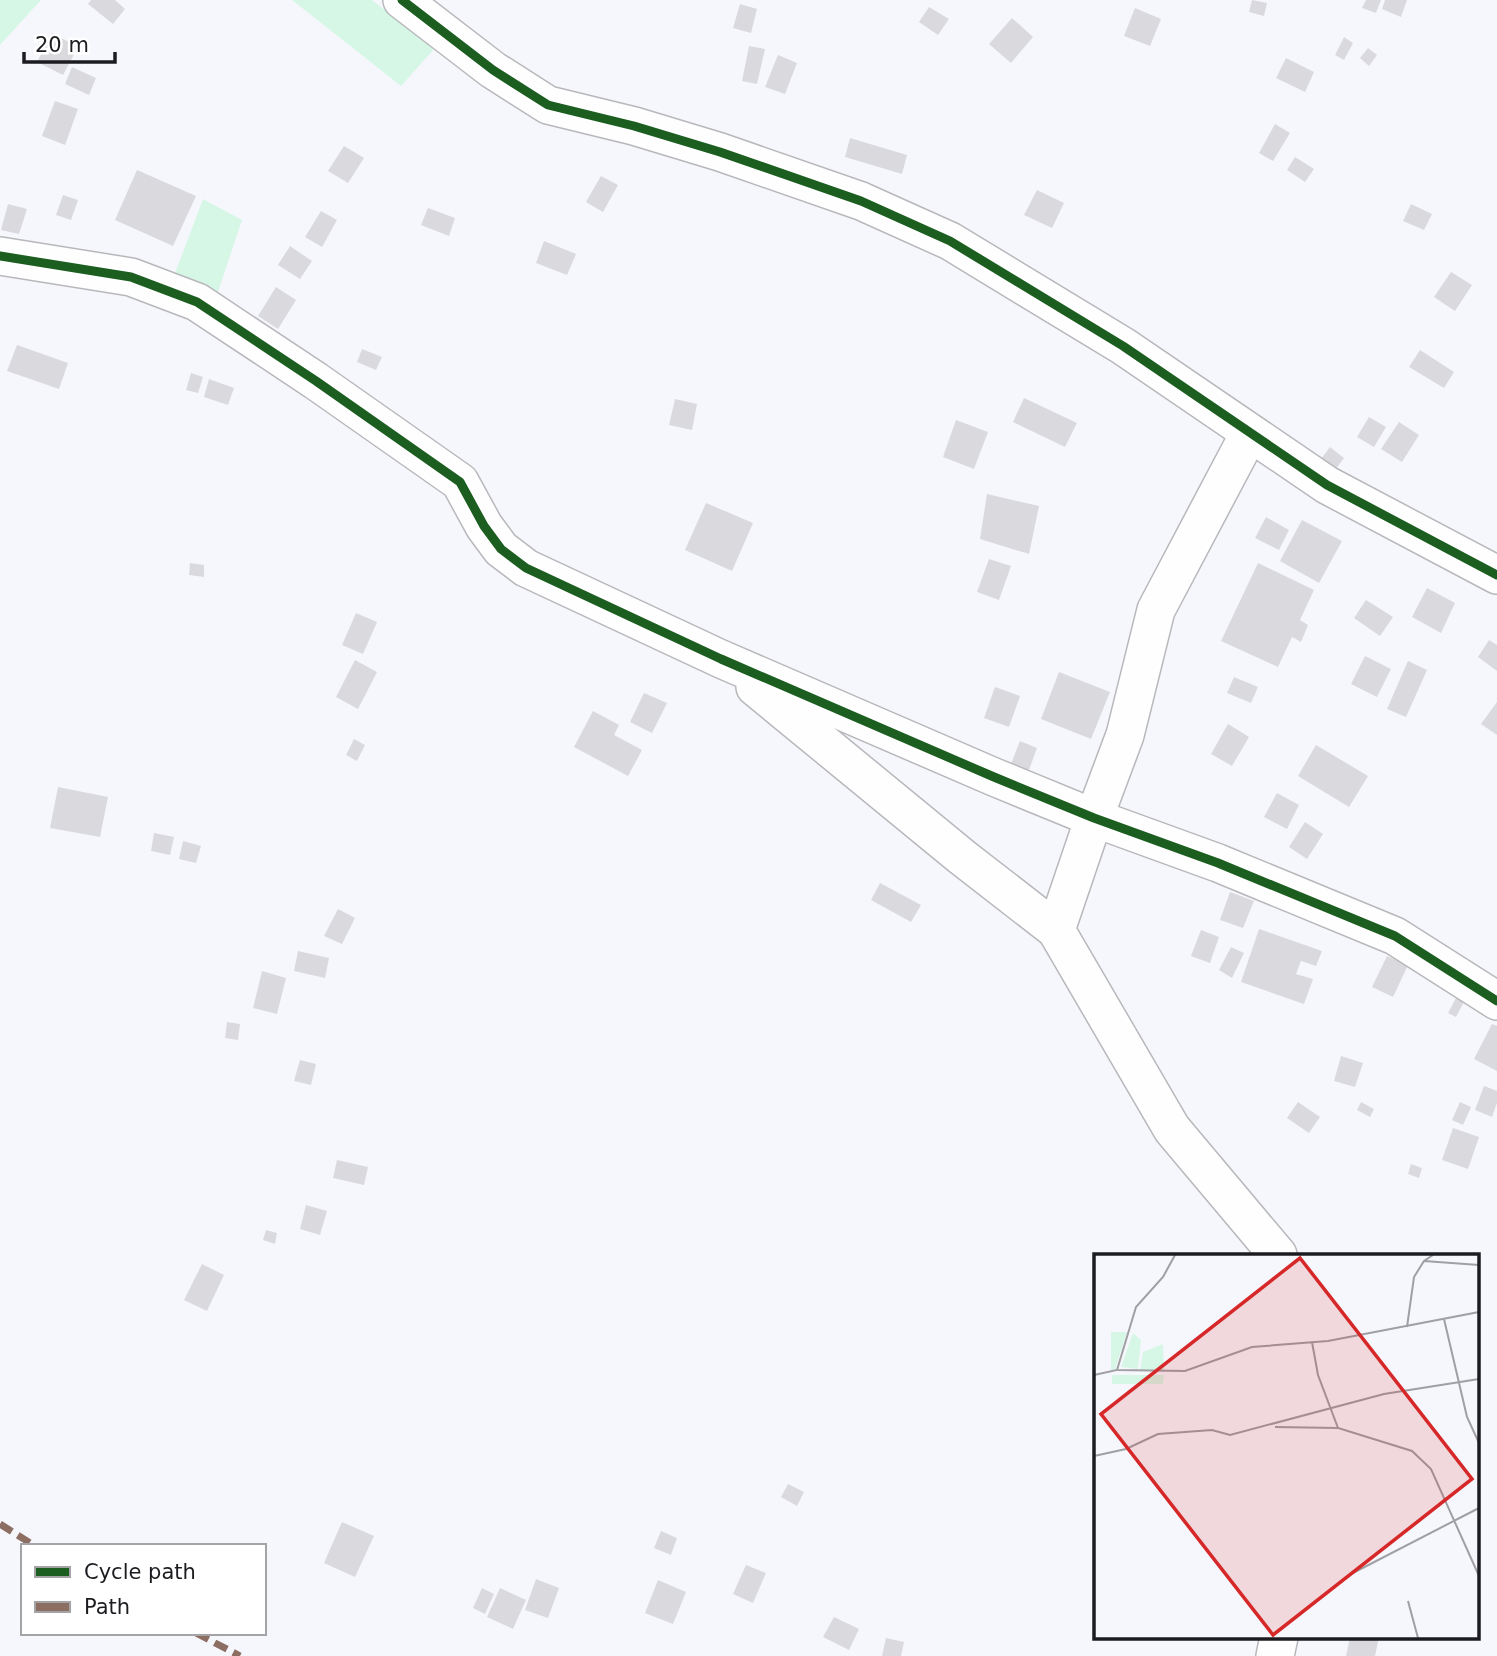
<svg xmlns="http://www.w3.org/2000/svg" width="1497" height="1656" viewBox="0 0 1497 1656" font-family="'DejaVu Sans',sans-serif">
  <rect width="100%" height="100%" fill="#f6f7fc"/>
  <!-- green -->
  <g fill="#d6f7e5">
    <polygon points="0,0 41,0 0,45"/>
    <polygon points="292,0 372,0 434,49 401,86"/>
    <polygon points="203,199 242,220 216,298 171,284"/>
  </g>
  <!-- building -->
  <g fill="#dadade">
    <polygon points="91,0 115,0 125,9 113,24 88,4"/>
    <polygon points="1252,0 1267,3 1264,16 1249,12"/>
    <polygon points="1366,0 1381,0 1376,13 1362,8"/>
    <polygon points="1385,0 1407,0 1401,17 1382,9"/>
    <polygon points="740,4 757,9 751,33 733,28"/>
    <polygon points="929,7 949,19 938,35 919,22"/>
    <polygon points="1135,8 1161,19 1150,46 1124,36"/>
    <polygon points="1012,18 1033,37 1011,63 989,44"/>
    <polygon points="52,33 78,47 63,75 37,62"/>
    <polygon points="1344,37 1353,43 1344,60 1335,55"/>
    <polygon points="749,46 765,49 757,84 742,81"/>
    <polygon points="1368,48 1377,55 1369,66 1360,58"/>
    <polygon points="778,55 797,63 785,94 765,87"/>
    <polygon points="1286,58 1314,72 1305,92 1276,78"/>
    <polygon points="72,67 96,78 89,95 65,84"/>
    <polygon points="55,101 78,109 65,145 42,136"/>
    <polygon points="1275,124 1290,133 1273,161 1259,153"/>
    <polygon points="850,138 907,155 902,174 845,157"/>
    <polygon points="344,146 364,158 348,183 328,171"/>
    <polygon points="1295,157 1314,169 1305,182 1287,170"/>
    <polygon points="137,170 196,196 173,246 115,220"/>
    <polygon points="601,176 618,185 603,212 586,202"/>
    <polygon points="1037,190 1064,203 1052,228 1024,215"/>
    <polygon points="63,195 78,200 71,220 56,215"/>
    <polygon points="8,204 27,209 19,234 1,230"/>
    <polygon points="1411,204 1432,214 1424,230 1403,221"/>
    <polygon points="428,208 455,218 449,236 421,225"/>
    <polygon points="321,211 337,220 322,247 305,237"/>
    <polygon points="544,241 576,254 567,275 536,263"/>
    <polygon points="290,246 312,261 300,279 278,265"/>
    <polygon points="1451,272 1472,285 1455,311 1434,297"/>
    <polygon points="276,287 296,300 278,329 258,316"/>
    <polygon points="17,345 68,363 59,389 7,371"/>
    <polygon points="362,349 382,357 376,370 357,362"/>
    <polygon points="1420,350 1454,372 1444,388 1409,367"/>
    <polygon points="191,373 203,377 198,393 186,390"/>
    <polygon points="209,379 234,388 228,405 204,397"/>
    <polygon points="1024,398 1077,423 1065,447 1013,422"/>
    <polygon points="675,399 697,404 692,430 669,425"/>
    <polygon points="1369,417 1386,427 1374,447 1357,437"/>
    <polygon points="956,420 988,432 974,469 943,457"/>
    <polygon points="1399,422 1419,435 1402,462 1381,449"/>
    <polygon points="1330,447 1344,458 1335,470 1321,459"/>
    <polygon points="987,494 1039,506 1029,554 980,539"/>
    <polygon points="706,503 753,523 732,571 685,550"/>
    <polygon points="1266,517 1289,530 1279,550 1255,538"/>
    <polygon points="1302,520 1342,541 1319,583 1280,561"/>
    <polygon points="989,559 1011,566 999,600 977,592"/>
    <polygon points="190,563 204,565 204,577 189,575"/>
    <polygon points="1258,563 1314,590 1300,620 1308,625 1301,642 1292,637 1278,667 1221,641"/>
    <polygon points="1427,588 1455,603 1441,633 1412,617"/>
    <polygon points="1366,600 1393,617 1380,636 1354,618"/>
    <polygon points="356,613 377,622 363,654 342,645"/>
    <polygon points="1489,640 1497,645 1497,671 1478,657"/>
    <polygon points="1365,656 1391,669 1377,697 1351,684"/>
    <polygon points="355,660 377,672 358,709 336,697"/>
    <polygon points="1408,661 1427,670 1406,717 1387,709"/>
    <polygon points="1059,672 1110,692 1091,739 1041,719"/>
    <polygon points="1234,677 1258,687 1251,703 1227,693"/>
    <polygon points="995,687 1020,696 1009,727 984,718"/>
    <polygon points="644,693 667,703 652,733 630,722"/>
    <polygon points="1497,702 1497,735 1481,724"/>
    <polygon points="593,711 619,725 614,735 642,750 628,776 574,747"/>
    <polygon points="1228,724 1249,737 1232,766 1211,754"/>
    <polygon points="354,739 365,745 357,761 346,755"/>
    <polygon points="1020,741 1037,748 1029,770 1011,764"/>
    <polygon points="1316,745 1368,776 1349,807 1298,776"/>
    <polygon points="58,787 108,797 100,837 50,828"/>
    <polygon points="1277,793 1299,805 1287,829 1264,817"/>
    <polygon points="1305,822 1323,834 1307,859 1289,847"/>
    <polygon points="154,833 174,837 170,855 151,851"/>
    <polygon points="183,841 201,846 196,863 179,859"/>
    <polygon points="880,883 921,905 911,922 871,900"/>
    <polygon points="1230,892 1254,901 1243,928 1220,920"/>
    <polygon points="338,909 355,918 342,944 324,936"/>
    <polygon points="1259,929 1322,951 1316,966 1301,961 1296,974 1313,979 1304,1004 1241,982"/>
    <polygon points="1201,930 1219,937 1210,963 1191,956"/>
    <polygon points="1231,947 1244,953 1232,978 1219,970"/>
    <polygon points="298,951 329,958 325,978 294,971"/>
    <polygon points="1387,956 1408,965 1393,997 1372,987"/>
    <polygon points="262,971 286,978 277,1014 253,1008"/>
    <polygon points="1456,998 1464,1002 1456,1017 1448,1013"/>
    <polygon points="227,1022 240,1024 238,1040 225,1038"/>
    <polygon points="1492,1024 1497,1026 1497,1071 1474,1059"/>
    <polygon points="1341,1056 1363,1063 1355,1087 1334,1081"/>
    <polygon points="300,1060 316,1064 311,1085 294,1081"/>
    <polygon points="1484,1086 1497,1091 1497,1103 1492,1117 1475,1110"/>
    <polygon points="1298,1102 1320,1117 1309,1133 1287,1118"/>
    <polygon points="1361,1102 1374,1109 1370,1117 1357,1110"/>
    <polygon points="1460,1102 1471,1107 1463,1125 1452,1120"/>
    <polygon points="1453,1128 1479,1137 1468,1169 1442,1160"/>
    <polygon points="337,1160 368,1167 364,1185 333,1178"/>
    <polygon points="1411,1164 1422,1168 1419,1178 1408,1174"/>
    <polygon points="306,1205 327,1211 320,1235 300,1229"/>
    <polygon points="266,1230 277,1233 275,1244 263,1240"/>
    <polygon points="202,1264 224,1275 207,1311 184,1300"/>
    <polygon points="788,1484 804,1492 797,1506 781,1497"/>
    <polygon points="342,1522 374,1536 355,1577 324,1563"/>
    <polygon points="661,1531 677,1538 671,1555 654,1548"/>
    <polygon points="746,1565 766,1573 753,1603 733,1594"/>
    <polygon points="536,1579 559,1588 548,1618 525,1610"/>
    <polygon points="658,1580 686,1592 673,1624 645,1613"/>
    <polygon points="482,1588 494,1594 485,1614 473,1608"/>
    <polygon points="500,1588 526,1600 513,1629 487,1617"/>
    <polygon points="834,1617 859,1629 849,1650 823,1637"/>
    <polygon points="1350,1637 1379,1637 1375,1656 1346,1656"/>
    <polygon points="886,1638 904,1642 901,1656 882,1656"/>
  </g>
  <g fill="none" stroke-linecap="round" stroke-linejoin="round">
    <defs>
      <g id="street">
        <polyline points="402,0 493,70 548,105 634,126 720,152 861,201 950,241 1123,346 1327,485 1497,575"/>
        <polyline points="0,256 131,277 197,302 316,381 460,482 484,526 501,549 526,568 721,659 994,777 1094,818 1218,863 1395,936 1497,1001"/>
        <polyline points="1249,434 1156,610 1125,735 1094,818 1056,930 1172,1129 1278,1255"/>
        <polyline points="755,687 962,857 1056,930"/>
        <polyline points="1275,1656 1279,1637"/>
      </g>
    </defs>
    <!-- street casing -->
    <use href="#street" stroke="#b8b8bc" stroke-width="40"/>
    <!-- street -->
    <use href="#street" stroke="#fefeff" stroke-width="37"/>
    <!-- quiet -->
    <g stroke="#8d6e63" stroke-width="7" stroke-dasharray="14 7" stroke-linecap="butt">
      <polyline points="0,1524 35,1546"/>
      <polyline points="196,1633 240,1656"/>
    </g>
    <defs>
      <g id="cycleway">
        <polyline points="402,0 493,70 548,105 634,126 720,152 861,201 950,241 1123,346 1327,485 1497,575"/>
        <polyline points="0,256 131,277 197,302 316,381 460,482 484,526 501,549 526,568 721,659 994,777 1094,818 1218,863 1395,936 1497,1001"/>
      </g>
    </defs>
    <!-- cycleway casing -->
    <use href="#cycleway" stroke="#fff" stroke-width="13"/>
    <!-- cycleway -->
    <use href="#cycleway" stroke="#1b5e20" stroke-width="9"/>
  </g>
  <!-- overview -->
  <g transform="translate(1094 1254)">
    <rect width="385" height="385" fill="#f6f7fc"/>
    <path d="M17 78H33L21 115 17 116ZM39 79 47 86 44 115 27 113ZM69 90 70 116H46L49 98ZM18 121H70L69 130H18Z" fill="#d6f7e5"/>
    <path fill="none" stroke="#9f9fa4" stroke-width="2" d="M330 7 385 11M350 65 373 163 385 189M313 73 320 23 330 7 339 1M218 88 224 121 244 174 318 197 337 215 385 322M23 116 91 117 158 93 234 87 385 58M0 121 23 116 42 53 69 23 81 1M181 173 244 174M0 202 32 195 64 180 118 176 136 181 290 140 385 125M257 320 385 254M314 347 324 384"/>
    <path fill="#d62828" fill-opacity="0.15" stroke="#d62828" stroke-width="3.5" d="M206 4 378 225 179 381 7 160Z"/>
    <rect width="385" height="385" fill="none" stroke="#1c1c20" stroke-width="3.5"/>
  </g>
  <!-- legend -->
  <rect x="21" y="1544" width="245" height="91" fill="#ffffff" stroke="#a4a4a6" stroke-width="2"/>
  <rect x="35" y="1567" width="35" height="10" fill="#1b5e20" stroke="#a4a4a6" stroke-width="2"/>
  <text x="84" y="1579" font-size="21" fill="#1c1c20">Cycle path</text>
  <rect x="35" y="1602" width="35" height="10" fill="#8d6e63" stroke="#a4a4a6" stroke-width="2"/>
  <text x="84" y="1614" font-size="21" fill="#1c1c20">Path</text>
  <!-- scale -->
  <path d="M24 52v10h91v-10" fill="none" stroke="#1c1c20" stroke-width="3.5"/>
  <text x="35" y="52" font-size="21" fill="#1c1c20" stroke="#ffffff" stroke-width="5" paint-order="stroke">20 m</text>
</svg>
